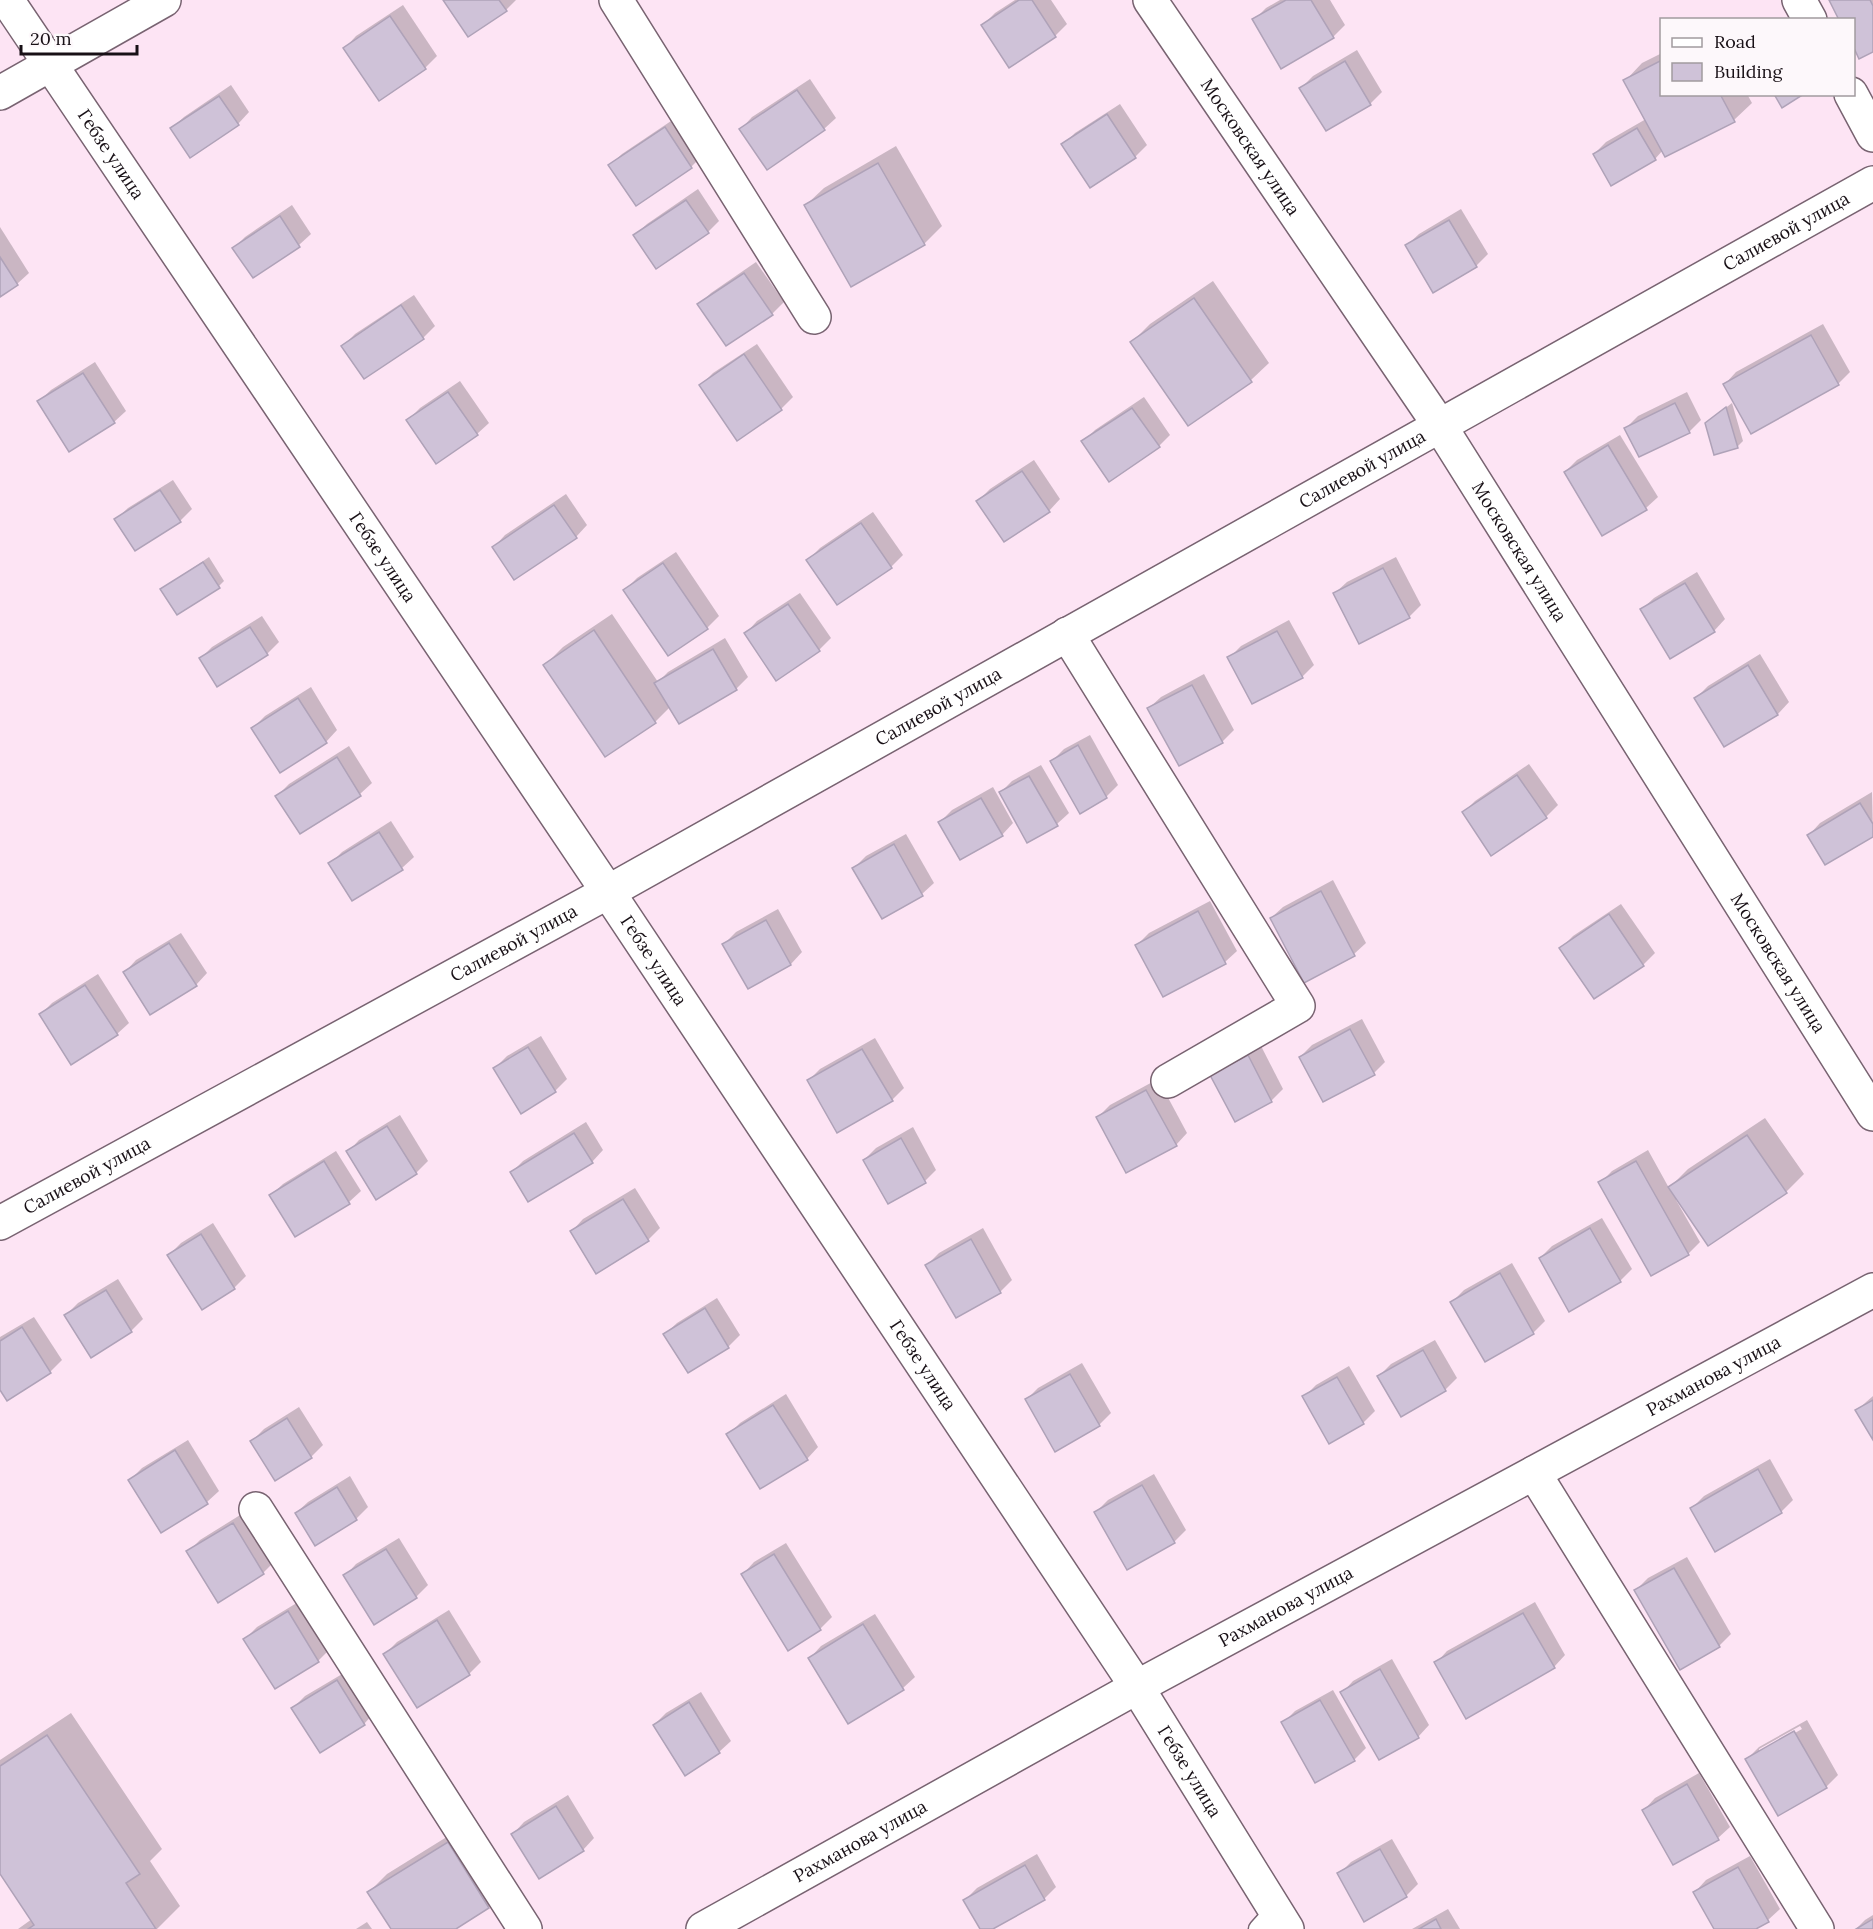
<svg xmlns="http://www.w3.org/2000/svg" width="1873" height="1929" viewBox="0 0 1873 1929" font-family="Lora,serif">
  <rect width="100%" height="100%" fill="#fde4f4"/>
  <!-- shadow -->
  <g fill="#0003" fill-rule="evenodd">
    <polygon points="445,0 516,0 506,10"/>
    <polygon points="1015,0 1051,0 1067,24 1055,36 983,25 995,13"/>
    <polygon points="1280,0 1330,0 1345,25 1333,37 1254,20 1266,8"/>
    <polygon points="1830,0 1873,0 1873,51 1860,57 1854,45 1854,20"/>
    <polygon points="403,5 437,56 425,68 379,99 345,48 356,36"/>
    <polygon points="1357,50 1382,92 1370,104 1301,88 1313,76"/>
    <polygon points="1662,53 1662,94 1747,94 1752,103 1734,120 1663,150 1655,159 1594,154 1606,142 1646,119 1625,81 1642,63"/>
    <polygon points="810,79 836,118 824,129 741,129 752,117"/>
    <polygon points="231,85 249,112 238,124 172,128 184,117"/>
    <polygon points="1120,104 1147,145 1135,157 1063,145 1075,133"/>
    <polygon points="677,117 703,155 691,167 610,165 622,154"/>
    <polygon points="896,146 942,226 924,244 806,205 824,188"/>
    <polygon points="698,189 719,221 708,232 635,235 647,224"/>
    <polygon points="292,205 311,234 299,245 253,276 234,248 245,237"/>
    <polygon points="1461,209 1488,254 1476,266 1407,245 1419,234"/>
    <polygon points="0,227 29,273 17,284 0,295"/>
    <polygon points="756,262 784,302 772,314 699,304 711,293"/>
    <polygon points="1213,281 1269,363 1251,380 1188,424 1132,342 1150,324"/>
    <polygon points="414,295 435,326 423,338 343,346 355,334"/>
    <polygon points="1823,324 1850,372 1838,384 1751,432 1725,384 1736,372"/>
    <polygon points="757,344 793,397 781,409 737,439 701,385 713,373"/>
    <polygon points="95,362 126,411 114,422 39,401 51,390"/>
    <polygon points="460,381 489,423 477,434 408,420 420,408"/>
    <polygon points="1687,392 1701,420 1689,432 1626,428 1638,416"/>
    <polygon points="1144,397 1170,435 1159,446 1083,442 1095,430"/>
    <polygon points="1732,403 1743,441 1737,447 1706,423"/>
    <polygon points="1620,435 1658,497 1646,508 1565,472 1577,460"/>
    <polygon points="1034,460 1060,499 1049,511 978,501 990,489"/>
    <polygon points="173,480 192,509 180,521 116,519 128,508"/>
    <polygon points="566,494 587,525 576,537 494,547 505,535"/>
    <polygon points="873,512 903,555 891,567 837,603 808,560 820,548"/>
    <polygon points="676,552 719,616 707,628 625,590 637,578"/>
    <polygon points="209,557 224,581 219,586 162,589"/>
    <polygon points="1396,557 1421,605 1409,617 1335,593 1347,582"/>
    <polygon points="1697,572 1725,619 1714,631 1642,609 1654,598"/>
    <polygon points="800,593 831,638 819,650 746,633 757,621"/>
    <polygon points="612,614 658,682 668,672 725,638 748,677 736,689 679,722 670,707 655,722 606,755 545,665 563,647"/>
    <polygon points="262,616 279,642 267,654 200,659 212,647"/>
    <polygon points="1289,620 1314,665 1302,677 1229,658 1241,646"/>
    <polygon points="1760,654 1789,702 1778,714 1725,745 1696,698 1708,686"/>
    <polygon points="1204,674 1234,730 1222,742 1149,708 1161,697"/>
    <polygon points="311,687 337,730 326,742 253,728 265,716"/>
    <polygon points="1090,735 1118,785 1106,797 1081,812 1052,761 1064,749"/>
    <polygon points="349,746 372,783 360,794 300,832 277,796 289,784"/>
    <polygon points="1529,764 1558,805 1546,817 1464,812 1475,801"/>
    <polygon points="1041,765 1069,813 1057,824 1028,841 1000,793 1012,781"/>
    <polygon points="993,787 1013,823 1002,835 940,822 952,810"/>
    <polygon points="1872,792 1873,835 1809,835 1820,823"/>
    <polygon points="391,821 414,857 402,868 353,899 330,864 342,852"/>
    <polygon points="906,834 934,883 922,894 854,868 866,856"/>
    <polygon points="1333,880 1366,943 1354,954 1304,981 1271,918 1283,907"/>
    <polygon points="1210,901 1237,951 1225,962 1137,945 1149,933"/>
    <polygon points="1621,904 1655,953 1643,965 1561,948 1573,936"/>
    <polygon points="778,909 802,952 791,964 749,987 724,944 736,932"/>
    <polygon points="181,933 207,973 196,985 125,972 136,960"/>
    <polygon points="98,974 129,1023 117,1034 41,1014 52,1003"/>
    <polygon points="1362,1019 1385,1062 1374,1073 1300,1057 1312,1045"/>
    <polygon points="541,1036 567,1079 555,1091 522,1112 495,1068 507,1056"/>
    <polygon points="875,1038 904,1088 892,1100 809,1080 820,1069"/>
    <polygon points="1260,1044 1283,1089 1272,1100 1235,1120 1223,1064"/>
    <polygon points="1158,1079 1187,1133 1176,1145 1098,1117 1110,1105"/>
    <polygon points="400,1115 428,1161 416,1173 348,1152 359,1140"/>
    <polygon points="1765,1118 1804,1174 1786,1192 1676,1200 1700,1242 1688,1254 1600,1183 1612,1171 1648,1150 1669,1188 1688,1169"/>
    <polygon points="586,1122 603,1150 592,1162 512,1172 523,1161"/>
    <polygon points="913,1127 936,1170 925,1181 864,1160 876,1148"/>
    <polygon points="336,1151 361,1191 349,1202 271,1195 283,1184"/>
    <polygon points="635,1188 660,1228 648,1240 572,1231 583,1219"/>
    <polygon points="1602,1218 1632,1269 1620,1281 1540,1258 1552,1246"/>
    <polygon points="213,1223 246,1276 234,1288 169,1255 181,1243"/>
    <polygon points="983,1228 1012,1280 1000,1292 927,1265 939,1253"/>
    <polygon points="1512,1263 1545,1321 1533,1333 1452,1302 1464,1290"/>
    <polygon points="118,1279 143,1319 131,1331 91,1356 66,1315 78,1303"/>
    <polygon points="717,1298 740,1335 728,1347 665,1334 677,1323"/>
    <polygon points="34,1317 62,1360 50,1372 0,1387 0,1337"/>
    <polygon points="1435,1340 1457,1378 1445,1390 1379,1376 1391,1364"/>
    <polygon points="1082,1363 1111,1413 1099,1425 1027,1399 1038,1388"/>
    <polygon points="1349,1366 1375,1411 1363,1423 1304,1397 1316,1385"/>
    <polygon points="786,1394 818,1447 807,1459 728,1435 740,1423"/>
    <polygon points="1873,1396 1873,1437 1857,1410"/>
    <polygon points="299,1407 323,1445 311,1457 252,1441 264,1429"/>
    <polygon points="188,1440 219,1491 207,1502 162,1531 130,1480 142,1468"/>
    <polygon points="1770,1459 1793,1500 1781,1512 1692,1508 1704,1496"/>
    <polygon points="1154,1474 1186,1530 1174,1542 1096,1512 1108,1500"/>
    <polygon points="350,1476 368,1507 357,1518 315,1544 296,1513 308,1502"/>
    <polygon points="245,1512 275,1561 263,1573 188,1552 200,1540"/>
    <polygon points="399,1538 428,1585 416,1597 345,1576 356,1564"/>
    <polygon points="786,1543 832,1617 820,1629 789,1649 743,1574 754,1562"/>
    <polygon points="1687,1557 1731,1634 1719,1646 1636,1590 1648,1578"/>
    <polygon points="300,1601 330,1649 318,1661 275,1687 245,1639 257,1627"/>
    <polygon points="1535,1602 1565,1655 1554,1667 1436,1663 1447,1651"/>
    <polygon points="449,1610 481,1662 469,1674 417,1705 385,1654 397,1642"/>
    <polygon points="875,1614 915,1677 903,1688 810,1658 821,1646"/>
    <polygon points="1392,1659 1429,1725 1418,1737 1342,1693 1353,1681"/>
    <polygon points="349,1670 375,1712 364,1724 293,1708 305,1696"/>
    <polygon points="1333,1690 1366,1748 1354,1760 1283,1723 1295,1711"/>
    <polygon points="701,1692 731,1741 719,1752 654,1725 666,1713"/>
    <polygon points="71,1713 162,1849 150,1861 180,1906 157,1929 18,1929 32,1919 0,1871 0,1760"/>
    <path d="M1807 1720 1838 1775 1826 1787 1747 1759 1759 1747ZM1800 1726 1802 1729 1759 1753V1749Z"/>
    <polygon points="1699,1773 1730,1827 1718,1838 1674,1863 1644,1810 1655,1798"/>
    <polygon points="568,1795 594,1838 583,1850 513,1834 524,1822"/>
    <polygon points="466,1825 506,1889 488,1907 453,1929 392,1929 369,1892 387,1874"/>
    <polygon points="1392,1839 1418,1884 1406,1896 1339,1874 1351,1862"/>
    <polygon points="1037,1854 1056,1887 1044,1899 990,1929 981,1929 965,1900 977,1888"/>
    <polygon points="1750,1856 1780,1909 1768,1920 1753,1929 1715,1929 1695,1892 1706,1880"/>
    <polygon points="1448,1909 1460,1929 1412,1929"/>
    <polygon points="1873,1915 1873,1929 1856,1929 1865,1920"/>
    <polygon points="367,1922 372,1929 356,1929"/>
  </g>
  <!-- building -->
  <g fill="#cfc2d8" stroke="#afa2b8" stroke-width="1.5">
    <polygon points="443,0 499,0 507,11 468,37"/>
    <polygon points="1019,0 1032,0 1056,37 1009,68 981,25"/>
    <polygon points="1286,0 1311,0 1334,38 1281,69 1252,19"/>
    <polygon points="1829,0 1870,0 1873,6 1873,52 1859,59 1854,48 1854,20 1839,20"/>
    <polygon points="390,16 426,69 379,101 343,48"/>
    <polygon points="1662,60 1662,94 1720,94 1735,122 1665,157 1623,80"/>
    <polygon points="1345,61 1371,105 1326,131 1299,88"/>
    <polygon points="797,90 825,130 767,170 739,129"/>
    <polygon points="1774,94 1804,94 1782,108"/>
    <polygon points="219,96 239,125 190,158 170,128"/>
    <polygon points="1107,114 1136,158 1090,188 1061,144"/>
    <polygon points="665,127 692,168 636,206 608,165"/>
    <polygon points="1637,128 1656,160 1611,186 1593,154"/>
    <polygon points="878,163 925,245 851,287 804,205"/>
    <polygon points="686,200 709,233 656,269 633,235"/>
    <polygon points="280,216 300,247 253,278 232,248"/>
    <polygon points="1449,220 1477,267 1433,293 1405,245"/>
    <polygon points="0,257 18,285 0,297"/>
    <polygon points="744,273 773,315 726,346 697,304"/>
    <polygon points="1194,298 1252,382 1188,426 1130,342"/>
    <polygon points="401,305 424,339 364,379 341,346"/>
    <polygon points="1811,335 1839,385 1751,434 1723,384"/>
    <polygon points="744,354 782,410 737,441 699,385"/>
    <polygon points="83,373 115,423 69,452 37,401"/>
    <polygon points="448,392 478,435 436,464 406,420"/>
    <polygon points="1675,403 1690,433 1639,457 1624,428"/>
    <polygon points="1726,407 1738,448 1714,455 1705,423"/>
    <polygon points="1132,408 1160,447 1109,482 1081,441"/>
    <polygon points="1608,445 1647,510 1602,536 1564,472"/>
    <polygon points="1022,471 1050,512 1004,542 976,501"/>
    <polygon points="160,490 181,522 135,551 114,519"/>
    <polygon points="554,505 577,538 514,580 492,547"/>
    <polygon points="861,523 892,568 837,605 806,560"/>
    <polygon points="203,562 220,588 177,615 160,589"/>
    <polygon points="663,563 708,629 668,656 623,590"/>
    <polygon points="1383,568 1410,618 1359,644 1333,593"/>
    <polygon points="1685,583 1715,632 1670,659 1640,609"/>
    <polygon points="788,604 820,651 776,681 744,633"/>
    <polygon points="250,627 268,655 217,687 199,658"/>
    <polygon points="594,630 656,723 605,757 543,665"/>
    <polygon points="1277,631 1303,678 1252,704 1227,657"/>
    <polygon points="713,649 737,690 679,724 654,683"/>
    <polygon points="1748,665 1778,715 1724,747 1694,698"/>
    <polygon points="1192,685 1223,743 1179,766 1147,708"/>
    <polygon points="298,698 327,743 280,773 251,728"/>
    <polygon points="1078,745 1107,798 1080,814 1050,761"/>
    <polygon points="337,757 361,796 300,834 275,796"/>
    <polygon points="1517,775 1547,818 1491,856 1462,812"/>
    <polygon points="1029,776 1058,826 1027,843 999,792"/>
    <polygon points="981,798 1003,836 960,860 938,822"/>
    <polygon points="1860,803 1873,824 1873,837 1825,865 1807,835"/>
    <polygon points="379,832 403,870 352,901 328,863"/>
    <polygon points="894,844 923,896 882,919 852,868"/>
    <polygon points="1321,891 1355,956 1304,983 1270,918"/>
    <polygon points="1198,911 1226,964 1163,997 1135,945"/>
    <polygon points="1609,914 1644,966 1594,999 1559,948"/>
    <polygon points="766,920 791,965 748,989 722,944"/>
    <polygon points="169,943 197,986 150,1015 123,972"/>
    <polygon points="85,985 118,1035 71,1065 39,1014"/>
    <polygon points="1350,1029 1375,1075 1323,1102 1299,1057"/>
    <polygon points="528,1047 556,1092 521,1114 493,1068"/>
    <polygon points="862,1049 893,1101 837,1133 807,1080"/>
    <polygon points="1248,1055 1272,1102 1235,1122 1210,1075"/>
    <polygon points="1146,1090 1177,1146 1126,1173 1096,1117"/>
    <polygon points="387,1126 417,1174 376,1200 346,1151"/>
    <polygon points="574,1133 593,1163 528,1202 510,1172"/>
    <polygon points="1747,1135 1787,1193 1708,1246 1668,1187"/>
    <polygon points="901,1138 926,1183 888,1204 863,1160"/>
    <polygon points="324,1161 350,1204 295,1237 269,1195"/>
    <polygon points="1636,1161 1689,1255 1651,1276 1598,1182"/>
    <polygon points="623,1199 649,1241 596,1274 570,1231"/>
    <polygon points="1590,1228 1621,1282 1569,1312 1539,1258"/>
    <polygon points="201,1234 235,1289 202,1310 167,1255"/>
    <polygon points="971,1239 1001,1293 956,1318 925,1265"/>
    <polygon points="1500,1273 1534,1334 1485,1362 1450,1302"/>
    <polygon points="106,1290 132,1332 91,1358 64,1315"/>
    <polygon points="705,1308 729,1348 688,1373 663,1334"/>
    <polygon points="22,1327 51,1373 7,1401 0,1390 0,1341"/>
    <polygon points="1423,1350 1446,1391 1401,1417 1377,1376"/>
    <polygon points="1070,1374 1100,1426 1055,1452 1025,1399"/>
    <polygon points="1337,1377 1364,1424 1329,1444 1302,1396"/>
    <polygon points="1873,1400 1873,1440 1855,1410"/>
    <polygon points="773,1405 808,1460 760,1489 726,1434"/>
    <polygon points="287,1418 312,1458 275,1481 250,1441"/>
    <polygon points="175,1450 208,1504 161,1533 128,1480"/>
    <polygon points="1758,1469 1782,1513 1715,1552 1690,1508"/>
    <polygon points="1142,1485 1175,1543 1127,1570 1094,1512"/>
    <polygon points="337,1487 357,1520 315,1546 295,1513"/>
    <polygon points="233,1523 264,1574 218,1603 186,1551"/>
    <polygon points="386,1549 417,1598 374,1625 343,1575"/>
    <polygon points="774,1554 821,1630 788,1651 741,1574"/>
    <polygon points="1674,1568 1720,1647 1680,1670 1634,1590"/>
    <polygon points="288,1611 319,1662 275,1689 243,1639"/>
    <polygon points="1523,1613 1555,1668 1466,1719 1434,1662"/>
    <polygon points="437,1620 470,1675 417,1708 383,1654"/>
    <polygon points="863,1624 904,1690 848,1724 808,1658"/>
    <polygon points="1380,1669 1419,1738 1379,1760 1340,1692"/>
    <polygon points="337,1680 365,1725 320,1753 291,1708"/>
    <polygon points="1320,1700 1355,1761 1315,1783 1281,1722"/>
    <polygon points="689,1702 720,1753 685,1776 653,1725"/>
    <polygon points="1794,1731 1827,1788 1778,1816 1745,1759"/>
    <polygon points="47,1735 140,1874 126,1883 156,1929 28,1929 34,1925 0,1874 0,1766"/>
    <polygon points="1687,1784 1719,1840 1673,1865 1642,1810"/>
    <polygon points="556,1806 584,1851 539,1879 511,1834"/>
    <polygon points="448,1842 489,1908 456,1929 391,1929 367,1892"/>
    <polygon points="1380,1849 1407,1897 1364,1922 1337,1873"/>
    <polygon points="1025,1865 1045,1900 993,1929 980,1929 963,1900"/>
    <polygon points="1738,1867 1769,1922 1756,1929 1714,1929 1693,1892"/>
    <polygon points="1436,1919 1441,1929 1419,1929"/>
    <polygon points="1873,1919 1873,1929 1856,1929"/>
  </g>
  <g fill="none" stroke-linecap="round" stroke-linejoin="round">
    <defs>
      <polyline id="service" points="1258,1929 1275,1910"/>
      <g id="minor">
        <path id="s1" d="M7 0 608 892 1137 1687 1287 1929"/>
        <polyline points="616,0 814,317"/>
        <path id="s2" d="M1150 0 1440 426 1873 1114"/>
        <polyline points="1799,0 1810,20"/>
        <polyline points="0,93 164,0"/>
        <polyline points="1851,94 1873,135"/>
        <polyline points="1067,634 1298,1006 1168,1081"/>
        <path id="s3" d="M0 1223 608 892 1873 183"/>
        <polyline points="1534,1473 1817,1929"/>
        <polyline points="256,1509 525,1929"/>
        <path id="s4" d="M703 1929 1137 1687 1873 1290"/>
      </g>
    </defs>
    <!-- service casing -->
    <use href="#service" stroke="#786371" stroke-width="21"/>
    <!-- minor casing -->
    <use href="#minor" stroke="#786371" stroke-width="36"/>
    <!-- service -->
    <use href="#service" stroke="#fff" stroke-width="18"/>
    <!-- minor -->
    <use href="#minor" stroke="#fff" stroke-width="33"/>
  </g>
  <g text-anchor="middle" stroke-width="6" stroke-linejoin="round" paint-order="stroke">
    <!-- street labels -->
    <g font-size="18" fill="#181016" stroke="#fdf8fb">
      <text dy="6" stroke="none"><textPath href="#s2" startOffset="178">Московская улица</textPath></text>
      <text dy="6" stroke="none"><textPath href="#s1" startOffset="186">Гебзе улица</textPath></text>
      <text dy="6" stroke="none"><textPath href="#s3" startOffset="2043">Салиевой улица</textPath></text>
      <text dy="6" stroke="none"><textPath href="#s3" startOffset="1557">Салиевой улица</textPath></text>
      <text dy="6" stroke="none"><textPath href="#s2" startOffset="664">Московская улица</textPath></text>
      <text dy="6" stroke="none"><textPath href="#s1" startOffset="672">Гебзе улица</textPath></text>
      <text dy="6" stroke="none"><textPath href="#s3" startOffset="1071">Салиевой улица</textPath></text>
      <text dy="6" stroke="none"><textPath href="#s3" startOffset="585">Салиевой улица</textPath></text>
      <text dy="6" stroke="none"><textPath href="#s1" startOffset="1158">Гебзе улица</textPath></text>
      <text dy="6" stroke="none"><textPath href="#s2" startOffset="1150">Московская улица</textPath></text>
      <text dy="6" stroke="none"><textPath href="#s3" startOffset="99">Салиевой улица</textPath></text>
      <text dy="6" stroke="none"><textPath href="#s1" startOffset="1644">Гебзе улица</textPath></text>
      <text dy="6" stroke="none"><textPath href="#s4" startOffset="1152">Рахманова улица</textPath></text>
      <text dy="6" stroke="none"><textPath href="#s4" startOffset="666">Рахманова улица</textPath></text>
      <text dy="6" stroke="none"><textPath href="#s1" startOffset="2130">Гебзе улица</textPath></text>
      <text dy="6" stroke="none"><textPath href="#s4" startOffset="180">Рахманова улица</textPath></text>
    </g>
  </g>
  <!-- legend -->
  <rect x="1660" y="18" width="195" height="78" fill="#fdf8fb" stroke="#a19b9f" stroke-width="1.5"/>
  <rect x="1672" y="38" width="30" height="9" fill="#ffffff" stroke="#a19b9f" stroke-width="1.5"/>
  <text x="1714" y="48" font-size="18" fill="#181016">Road</text>
  <rect x="1672" y="63" width="30" height="18" fill="#cfc2d8" stroke="#a19b9f" stroke-width="1.5"/>
  <text x="1714" y="78" font-size="18" fill="#181016">Building</text>
  <!-- scale -->
  <path d="M21 45v9h116v-9" fill="none" stroke="#181016" stroke-width="3"/>
  <text x="30" y="45" font-size="18" fill="#181016" stroke="#fdf8fb" stroke-width="4.5" paint-order="stroke">20 m</text>
</svg>
